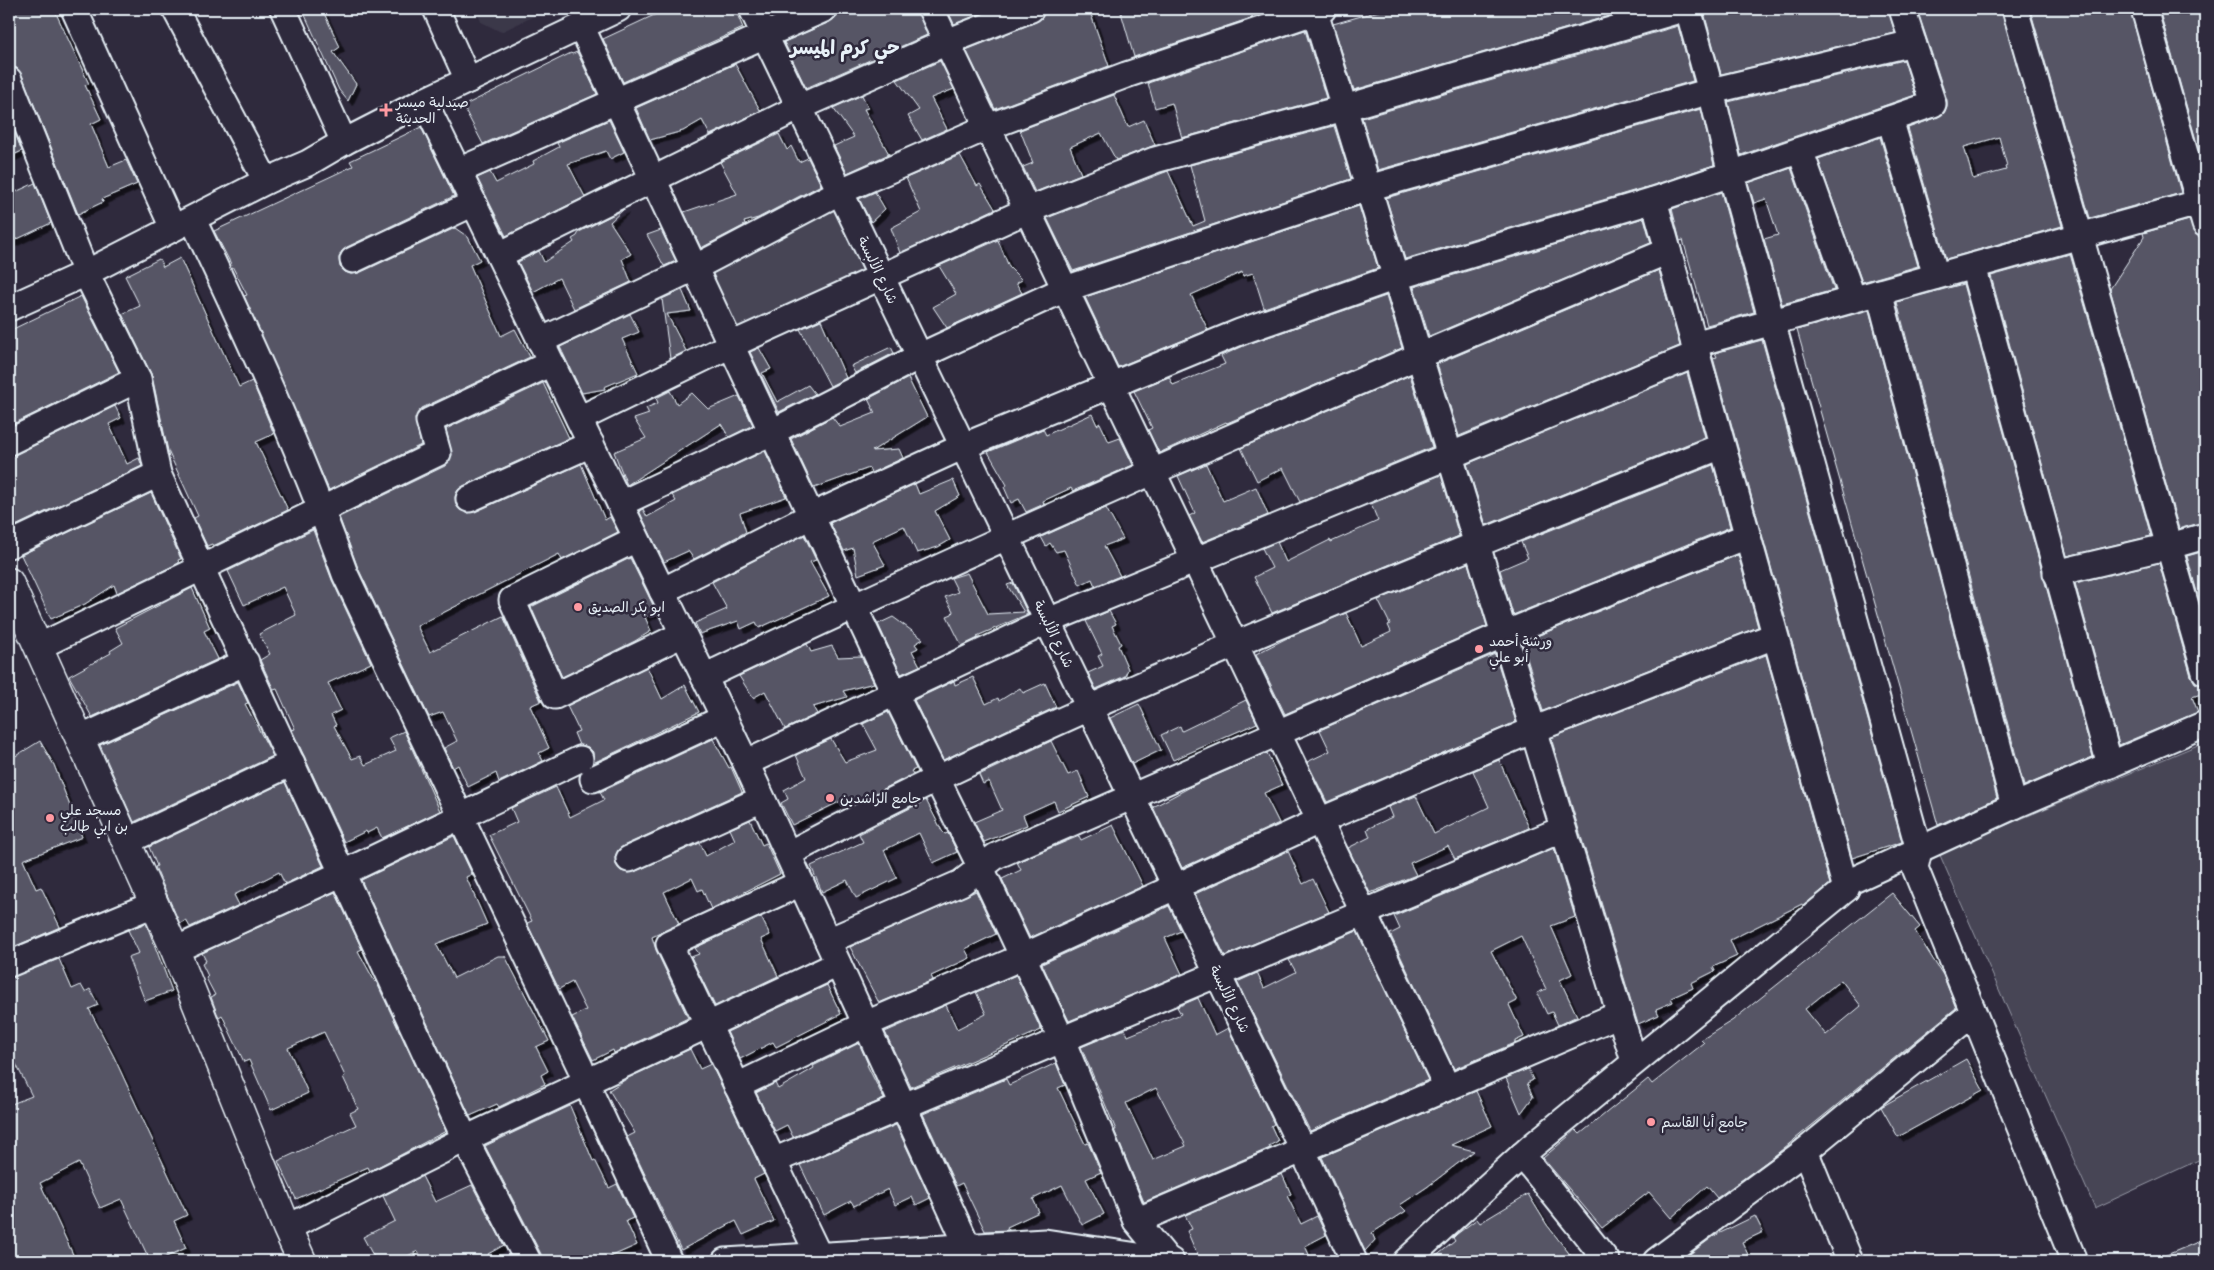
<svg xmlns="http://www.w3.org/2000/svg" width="2214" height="1270" viewBox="0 0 2214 1270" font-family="'Balsamiq Sans','Playpen Sans Arabic',sans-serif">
  <defs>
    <filter id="shadow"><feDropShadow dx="4.5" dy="4.5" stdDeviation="0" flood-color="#0009"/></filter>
  </defs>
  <rect width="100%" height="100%" fill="#2f2a3d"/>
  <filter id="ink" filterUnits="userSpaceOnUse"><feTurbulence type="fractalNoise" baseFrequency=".02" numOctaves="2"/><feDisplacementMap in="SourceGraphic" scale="10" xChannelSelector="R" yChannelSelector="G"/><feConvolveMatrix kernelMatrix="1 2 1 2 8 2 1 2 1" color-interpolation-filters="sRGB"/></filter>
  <g filter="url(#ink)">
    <!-- built -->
    <polygon fill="#3b3749" points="476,9 549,9 501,32 481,22"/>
    <!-- green -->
    <g fill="#464455" stroke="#979aa6">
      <polygon points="839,204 867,270 738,331 708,270"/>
      <polygon points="2205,742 2205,1157 2095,1208 1939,853"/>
      <polygon points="1030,1254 1080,1261 902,1261"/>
    </g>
    <!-- building -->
    <g fill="#575565" stroke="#e8f1f8" fill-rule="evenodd" filter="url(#shadow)">
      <polygon points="9,9 54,9 89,84 85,85 101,119 91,124 109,167 126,160 137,184 102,199 103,202 78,214 22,75 17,68 9,66"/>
      <polygon points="317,9 322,9 340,47 333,52 356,84 348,101 339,90 304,13"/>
      <polygon points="667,9 735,9 743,28 623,82 603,39"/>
      <polygon points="768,9 789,9 772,16"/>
      <polygon points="838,9 917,9 927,35 806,88 784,42 830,22 836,17"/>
      <polygon points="947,9 992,9 954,24"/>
      <polygon points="1045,9 1089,9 1109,66 995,109 966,50 1036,22 1042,18"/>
      <polygon points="1120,9 1278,9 1134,57"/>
      <polygon points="1386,9 1633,9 1354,90 1333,24"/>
      <polygon points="1703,9 1888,9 1895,33 1721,74"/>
      <path d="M1917 9H2001L2062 226 1946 259 1908 128 1938 117 1944 113 1947 106V100ZM1999 137 2007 166 2005 167 2006 170 1973 179 1964 147Z"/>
      <polygon points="2030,9 2130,9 2181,193 2090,218"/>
      <polygon points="2159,9 2205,9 2205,172"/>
      <polygon points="1678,26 1693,81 1378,170 1362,118"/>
      <polygon points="1305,30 1326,98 1182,138 1172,103 1155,108 1148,83"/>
      <polygon points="577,52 597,94 483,144 463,106 571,53 572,54"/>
      <polygon points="1904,60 1915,95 1741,155 1728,102"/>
      <polygon points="940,61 954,89 931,98 947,129 922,140 908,116 919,110 897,80"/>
      <polygon points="735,64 760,110 764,109 710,135 702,120 683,131 650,140 636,108"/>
      <polygon points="862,95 868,108 864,109 889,154 847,173 834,146 854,137 833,108"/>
      <polygon points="1114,95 1128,127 1144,120 1155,145 1116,160 1101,133 1070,147 1081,174 1035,192 1023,167 1033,163 1020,130"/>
      <polygon points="1701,109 1714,165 1650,186 1405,259 1386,198"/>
      <polygon points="9,118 22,151 9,157"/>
      <polygon points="609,120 624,152 610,159 606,151 568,164 585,197 506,236 477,178 490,172 496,183 534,164 533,161 559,147 557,143"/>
      <polygon points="1334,126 1351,179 1073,271 1047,218 1168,171 1193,226 1205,221 1190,165"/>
      <polygon points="421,127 454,196 347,247 342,251 339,258 340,267 345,272 351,274 359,273 455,228 468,237 480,260 470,265 501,336 515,329 530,357 422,408 415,419 421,445 329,490 244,296 247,295 214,231 353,166 350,161"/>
      <polygon points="779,134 787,150 791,146 799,162 808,158 821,185 758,218 744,222 745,225 701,248 684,212 737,194 720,162"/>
      <polygon points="1880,137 1918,266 1862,282 1818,159"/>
      <polygon points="960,155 977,186 980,184 995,209 900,253 891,228 921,212 906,178"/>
      <polygon points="1791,168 1834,290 1782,304 1764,239 1778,235 1766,199 1754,203 1748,183"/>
      <polygon points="35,183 51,223 9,243 9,195"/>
      <polygon points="875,192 885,209 871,222 859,199"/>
      <polygon points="1721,192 1754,312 1707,325 1683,240 1680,241 1672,209"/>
      <polygon points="1359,206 1378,268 1264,308 1253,273 1243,276 1242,272 1191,295 1208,330 1118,367 1085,297"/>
      <polygon points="624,209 610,222 631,254 622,259 631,282 574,309 559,278 533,292 518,262 539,251 544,262 574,242 572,239 577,236 579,232"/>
      <polygon points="1644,218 1651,243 1429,336 1414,287"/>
      <polygon points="2189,220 2195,234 2205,238 2205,522 2179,529 2110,289 2144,237 2143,233"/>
      <polygon points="661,230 676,261 664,266 647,235"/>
      <polygon points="998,240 1009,267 1022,280 1016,283 1022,293 947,328 933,307 956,294 939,266"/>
      <polygon points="2070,254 2151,536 2067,556 1991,276"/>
      <polygon points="180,258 239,387 252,381 274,434 256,442 288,510 213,546 212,544 207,546 194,518 198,516 168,451 152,376 122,314 140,306 125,276 159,259 163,267"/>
      <polygon points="1659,270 1680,346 1459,436 1437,364"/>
      <polygon points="1963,284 2093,757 2024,786 1897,302"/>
      <polygon points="682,290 691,311 667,314 686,351 670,359 662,299"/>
      <polygon points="81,296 119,372 9,426 9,331"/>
      <polygon points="1386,296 1402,348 1227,423 1226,422 1159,453 1148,430 1152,428 1134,391 1169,377 1173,385 1225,364 1221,356 1248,344"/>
      <polygon points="1869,310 1997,798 1938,825 1797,330"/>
      <polygon points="630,314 639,332 622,339 638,373 604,387 605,389 582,393 560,347"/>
      <polygon points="821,320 846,378 830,386 800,329"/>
      <polygon points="1762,340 1902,842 1852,858 1713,358 1717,357 1715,353"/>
      <polygon points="891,347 894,353 855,373 851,366"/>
      <polygon points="759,348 771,369 762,373 777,402 808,385 815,394 779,412 750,352"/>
      <polygon points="1687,373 1705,437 1486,525 1467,464"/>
      <polygon points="1410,375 1432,447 1300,502 1283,468 1257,481 1241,448"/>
      <polygon points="908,378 927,417 872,451 899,449 903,458 871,473 869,468 814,488 791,439 832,417 840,427 875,413 868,399"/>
      <polygon points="543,383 569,438 463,486 458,490 455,497 456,505 460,510 467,513 475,512 581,464 605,520 610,517 618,532 562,560 559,554 417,626 430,652 503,616 541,701 530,706 549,748 539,753 543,761 499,782 496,773 468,787 458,765 453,768 444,748 457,741 443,712 429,717 358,568 339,517 445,466 452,455 446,429"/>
      <polygon points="670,391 677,404 692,393 708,409 739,396 753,425 729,437 721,424 627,485 614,452 646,438 634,419 649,414 646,408 658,403 656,398"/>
      <polygon points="115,406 121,418 109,424 127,464 139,458 142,466 9,529 9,456 15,455"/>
      <polygon points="1092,414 1097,425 1100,423 1109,442 1120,438 1133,465 1073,491 1071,488 1043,501 1044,504 1026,512 1019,499 1011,503 1004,487 1007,485 988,452 1043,429 1046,435"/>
      <polygon points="765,451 786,497 740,513 746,532 694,559 688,551 664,562 639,511 643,509 647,517 676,501 672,495"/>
      <polygon points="1206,464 1223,501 1256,487 1268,515 1202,542 1189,516 1195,513 1178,476"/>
      <polygon points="1713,465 1730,527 1513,615 1500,570 1528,558 1521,542"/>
      <polygon points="1441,475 1459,536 1272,613 1254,577 1272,568 1262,548 1277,542 1286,562 1330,540 1331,542 1378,521 1371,504"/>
      <polygon points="953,480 960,496 935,511 950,540 938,547 917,553 904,526 872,541 885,565 858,575 853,548 844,551 830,523 915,484 919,494"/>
      <polygon points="151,493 181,559 178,560 179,563 117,593 114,585 85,604 51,619 21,555"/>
      <polygon points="1106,508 1123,539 1104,546 1120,576 1095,586 1092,579 1080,585 1064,550 1056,552 1050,543 1046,546 1041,537"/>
      <polygon points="313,530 332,580 371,663 328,683 341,710 331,715 336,725 334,726 352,759 360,756 365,765 396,751 389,738 404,731 440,811 382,838 377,828 367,833 366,831 344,842 292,730 295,729 277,689 274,690 260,660 270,654 259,634 296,615 283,587 244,605 228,571"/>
      <polygon points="804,535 816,560 810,562 829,596 759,628 756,622 741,629 738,621 700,634 695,623 727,609 712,582"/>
      <polygon points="2205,551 2205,621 2187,556"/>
      <polygon points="1738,555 1758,627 1543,711 1522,642"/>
      <polygon points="630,558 656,611 645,617 651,631 635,641 562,677 531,607"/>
      <polygon points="1468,563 1487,626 1285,714 1256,654 1285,639 1346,613 1361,646 1391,632 1388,625 1390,624 1378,600"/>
      <polygon points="2159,563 2191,676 2195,683 2205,686 2205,689 2200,690 2201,694 2192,697 2198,712 2119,745 2075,583"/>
      <polygon points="967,573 988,614 1024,612 1007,585 1013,583 1028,614 977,636 978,638 962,646 947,616 952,614 953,611 945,597 958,592 951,578"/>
      <polygon points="192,588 210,628 204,631 218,659 92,717 69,676 111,653 110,651 123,643 115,628"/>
      <polygon points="1109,611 1116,624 1112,626 1121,644 1118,646 1128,669 1125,676 1096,689 1088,673 1103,666 1098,656 1102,654 1086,621"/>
      <polygon points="893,617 923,639 915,644 918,648 912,651 920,666 901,674 878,624"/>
      <polygon points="807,644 811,652 832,646 838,657 861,656 874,683 843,691 847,697 813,707 817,714 785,729 765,691 753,698 739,676"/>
      <polygon points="1495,654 1516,722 1327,802 1307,762 1330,751 1320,730"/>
      <polygon points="1766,655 1830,884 1803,906 1802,904 1730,940 1737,956 1713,967 1715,971 1691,983 1693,988 1671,998 1673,1002 1656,1009 1659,1015 1638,1024 1551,738"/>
      <polygon points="647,667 662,699 685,685 699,712 593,763 593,752 588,747 579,745 574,733 579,731 567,706"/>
      <polygon points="973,677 986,704 998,698 999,701 1020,688 1023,693 1045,683 1056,707 943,760 914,700 954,681 955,685"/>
      <polygon points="238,682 248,703 245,704 273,756 134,822 100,745"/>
      <polygon points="1246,700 1257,723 1173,760 1161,735 1180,726 1182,731"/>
      <polygon points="1139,704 1161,750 1132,764 1110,718"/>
      <polygon points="888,712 916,769 911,771 913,774 858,802 857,799 845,804 843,800 792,825 781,803 788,799 784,790 806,778 796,755 831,739 845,762 877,750 863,724"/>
      <polygon points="713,739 729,768 731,767 742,792 623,846 618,850 615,857 616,865 621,871 628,873 634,872 700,843 706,856 735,840 730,829 750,820 762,845 766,843 780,874 711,909 702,889 698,891 692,878 664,892 679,924 652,937 656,950 688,1018 614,1053 613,1050 593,1060 572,1017 586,1010 572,982 559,989 527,923 532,921 489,835 517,822 511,808 556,787 570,817 604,800 600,792"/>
      <polygon points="40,741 54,765 82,837 23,860 36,889 41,887 60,927 9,949 9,760"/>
      <polygon points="1051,741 1068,775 1078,771 1089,797 1058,811 1054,801 1023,815 1027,825 984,842 974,822 1002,810 989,781 983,784 979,775"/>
      <polygon points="1267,753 1282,785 1264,793 1279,823 1182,868 1153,807 1196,784"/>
      <polygon points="1499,760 1529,828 1455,859 1448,846 1410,863 1416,875 1370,893 1348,848 1370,837 1367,829 1392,817 1388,807 1416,796 1434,834 1489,807 1473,771"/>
      <polygon points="285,782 323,866 285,884 279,872 234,895 239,905 190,927 186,920 180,924 155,867 157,866 149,847"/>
      <polygon points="926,800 942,831 945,834 948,833 957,852 933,863 919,833 884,850 897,878 856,898 847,880 822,892 811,866 863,842 859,834"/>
      <polygon points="1113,825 1143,886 1030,938 1002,879 1021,870 1017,862 1079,836 1081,840"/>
      <polygon points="454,836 472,874 466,877 487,924 436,944 454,978 498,956 505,956 549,1041 536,1047 548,1071 541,1075 545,1084 499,1107 497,1104 470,1116 361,880"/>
      <polygon points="1554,848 1575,917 1551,926 1572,974 1560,980 1577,1016 1558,1025 1552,1012 1547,1014 1537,993 1546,989 1521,936 1491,951 1517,1001 1509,1005 1524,1037 1515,1041 1515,1043 1454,1069 1390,934 1400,929 1394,916"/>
      <polygon points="1288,851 1303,884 1313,879 1329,912 1225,956 1195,894"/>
      <polygon points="976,891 996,934 965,949 970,958 931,976 933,980 879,1003 850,947"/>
      <polygon points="335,892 362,949 358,951 375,982 376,981 446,1131 370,1171 368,1167 296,1199 278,1161 356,1125 350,1113 358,1109 343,1077 345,1076 324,1032 288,1048 308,1093 271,1110 249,1060 244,1062 222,1015 219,1017 217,1013 211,997 215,995 206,978 208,976 202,964 206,961 202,953"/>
      <path d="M1892 893 1920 927 1915 931 1943 975 1956 1008 1773 1157 1717 1198 1707 1186 1671 1218 1649 1192 1602 1228 1543 1158 1576 1130 1580 1134 1648 1079 1652 1084 1704 1043 1701 1040 1733 1020ZM1841 980 1861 1006 1826 1035 1805 1009Z"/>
      <polygon points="1169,906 1181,931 1165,938 1182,974 1069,1021 1042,964"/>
      <polygon points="761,917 770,935 761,939 778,976 715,1006 691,957 699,954 695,948"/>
      <polygon points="146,923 172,991 145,1001 128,957 139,953 128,930"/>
      <polygon points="1357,931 1428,1080 1310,1131 1237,982 1257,973 1264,988 1296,972 1289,960"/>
      <polygon points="59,959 72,989 81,985 85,992 90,989 98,1005 89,1009 114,1057 187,1215 174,1221 186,1248 157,1261 150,1261 121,1199 100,1208 79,1163 40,1183 76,1261 9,1261 9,1105 32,1096 16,1064 9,1068 9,978"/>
      <polygon points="1016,975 1041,1030 911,1087 885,1032 946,1005 957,1029 986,1014 976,992"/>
      <polygon points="827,985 841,1014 776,1047 773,1042 740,1059 727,1032"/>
      <path d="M1198 998 1215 1035 1228 1028 1274 1124 1271 1126 1278 1141 1269 1146 1270 1148 1144 1202 1114 1130H1116L1081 1047 1125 1029 1128 1036 1181 1014 1177 1007ZM1156 1088 1186 1146 1153 1160 1126 1103Z"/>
      <polygon points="859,1043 868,1064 867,1065 884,1099 793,1137 787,1125 775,1131 756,1093 775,1083 778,1089 814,1068 813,1066"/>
      <polygon points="690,1049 700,1069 711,1064 764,1174 754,1179 774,1221 743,1235 736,1221 681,1250 627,1137 635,1133 609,1090 628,1078"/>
      <polygon points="1966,1059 1983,1090 1898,1137 1881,1107"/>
      <polygon points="1056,1063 1065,1085 1058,1088 1085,1144 1088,1143 1101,1172 1086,1179 1104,1214 1082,1225 1062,1185 1033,1199 1039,1212 1007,1227 1009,1230 985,1231 962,1183 956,1186 923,1114 1006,1079 1009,1085"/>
      <polygon points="1528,1069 1533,1080 1527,1083 1533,1097 1521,1113 1506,1078"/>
      <polygon points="1476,1091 1492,1126 1451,1145 1474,1151 1427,1187 1400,1205 1406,1211 1372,1233 1375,1240 1365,1251 1322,1157"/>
      <polygon points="570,1106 593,1161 595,1160 609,1188 617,1184 633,1218 626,1221 637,1245 601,1261 542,1261 541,1254 485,1146"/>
      <polygon points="896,1125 930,1198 916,1205 912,1197 895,1205 888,1189 854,1206 851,1201 824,1215 800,1165"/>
      <polygon points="1282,1174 1291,1194 1287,1196 1301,1224 1317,1216 1326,1235 1305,1246 1312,1261 1200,1261 1187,1231 1192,1229 1185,1215"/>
      <polygon points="422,1176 435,1202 472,1185 504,1245 488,1254 491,1261 423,1261 418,1251 397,1261 376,1261 363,1237 395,1221 383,1196"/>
      <polygon points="1528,1194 1547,1225 1575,1261 1430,1261 1455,1241 1453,1238 1457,1234 1477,1219 1480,1223"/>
      <polygon points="1755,1216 1763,1232 1742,1242 1751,1261 1693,1261 1690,1254 1714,1236"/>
      <polygon points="2205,1239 2205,1261 2152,1261"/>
    </g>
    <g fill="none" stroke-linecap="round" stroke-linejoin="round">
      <defs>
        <g id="minor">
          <polyline points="74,9 173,228"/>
          <polyline points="175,9 266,181"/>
          <polyline points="283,9 344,142"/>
          <polyline points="436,9 468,80"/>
          <polyline points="752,9 1302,1149 1354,1261"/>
          <polyline points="931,9 1447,1087"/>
          <polyline points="1314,9 1634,1061"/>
          <polyline points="1688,9 1711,91 1731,174 1919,850 1915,868 2074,1261"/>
          <polyline points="2015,9 2205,672"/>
          <polyline points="2144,9 2205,224"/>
          <polyline points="581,26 894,692 981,868 1062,1040 1136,1221 1168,1260"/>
          <polyline points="9,80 86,273 138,379 158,474 465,1139 528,1261"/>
          <polyline points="424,101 746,763 968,1247"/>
          <polyline points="1890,119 1936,276"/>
          <polyline points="1800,150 1853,299"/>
          <polyline points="458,171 824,9"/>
          <polyline points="1654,200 1846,889"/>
          <path d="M193 220C248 336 302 453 345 574L580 1067 586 1083 669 1261"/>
          <polyline points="499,255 800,107 947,42 1031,9"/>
          <polyline points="353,260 474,203"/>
          <polyline points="1973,266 2110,765"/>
          <polyline points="1879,292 2014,806"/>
          <polyline points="9,308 86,273 266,181 308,163 344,142 424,101 618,9"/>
          <polyline points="540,341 694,268 841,191 988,127 1126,75 1323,9"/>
          <polyline points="1694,344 2205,201"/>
          <polyline points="579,419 731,345 1028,210 1155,160 1344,108 1683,9"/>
          <polyline points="9,442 138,379"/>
          <polyline points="469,499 591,444"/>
          <polyline points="620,504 772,432 920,356 1065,289 1368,188 1711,91 1913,43"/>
          <polyline points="636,539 512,600 555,696 683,634"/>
          <polyline points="9,545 158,474"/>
          <polyline points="2056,573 2170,546 2205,536"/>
          <polyline points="662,591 811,516 964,446 1240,332 1396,277 1654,200 1731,174 1933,104 1902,9"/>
          <polyline points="38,647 438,453 429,421 551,363"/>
          <path d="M704 677C1021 526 1344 386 1668 251"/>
          <polyline points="79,739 246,662"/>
          <polyline points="746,763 1048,621 1697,354"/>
          <polyline points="593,779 724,718"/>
          <polyline points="126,842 292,763"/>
          <path d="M788 854C946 770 1110 697 1276 627 1424 565 1573 505 1722 446"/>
          <polyline points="629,859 762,799"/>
          <polyline points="801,883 669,944 819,1256"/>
          <polyline points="828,941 961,883 996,856 1504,634 1747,536"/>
          <polyline points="175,950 343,873 580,759"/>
          <polyline points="9,964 154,904"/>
          <polyline points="737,1086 866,1024 1022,957 1319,821 1533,730 1774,636"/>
          <polyline points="1805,1151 1850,1261"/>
          <polyline points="1522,1155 1607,1261"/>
          <polyline points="773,1161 1563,829"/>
          <polyline points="1136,1221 1620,1014"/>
          <polyline points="287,1228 465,1139 838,964"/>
          <polyline points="725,1261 1045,1242 1171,1261"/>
          <polyline points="1406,1261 1530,1148 1846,889 1849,882 2014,806 2205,724"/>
          <polyline points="1656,1261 1805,1151 1973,1013"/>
        </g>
        <polyline id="major" points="9,582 175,950 287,1228 302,1261"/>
      </defs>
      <!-- minor casing -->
      <use href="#minor" stroke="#e8f1f8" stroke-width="29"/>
      <!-- major casing -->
      <use href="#major" stroke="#e8f1f8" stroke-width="31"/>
      <!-- minor -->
      <use href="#minor" stroke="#2f2a3d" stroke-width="25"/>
      <!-- major -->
      <use href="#major" stroke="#2f2a3d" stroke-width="28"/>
    </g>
  </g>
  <!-- markers -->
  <g fill="#ff9aa2" stroke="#2f2a3d" stroke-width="2">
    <path d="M383.5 102.5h5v5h5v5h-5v5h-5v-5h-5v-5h5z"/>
    <circle cx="578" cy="607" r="5"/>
    <circle cx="1479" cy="649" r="5"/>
    <circle cx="830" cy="798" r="5"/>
    <circle cx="50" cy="818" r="5"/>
    <circle cx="1651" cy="1122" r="5"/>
  </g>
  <g text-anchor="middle" stroke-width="5" stroke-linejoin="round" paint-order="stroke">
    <!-- poi labels -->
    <g font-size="14" fill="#e8f1f8" stroke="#2f2a3d" text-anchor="start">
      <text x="396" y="107">صيدلية ميسر<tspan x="396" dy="16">الحديثة</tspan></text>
      <text x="588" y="612">ابو بكر الصديق</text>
      <text x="1489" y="646">ورشة أحمد<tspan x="1489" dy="16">أبو علي</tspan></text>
      <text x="840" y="803">جامع الراشدين</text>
      <text x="60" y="815">مسجد علي<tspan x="60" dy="16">بن ابي طالب</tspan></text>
      <text x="1661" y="1127">جامع أبا القاسم</text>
    </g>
    <!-- street labels -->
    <g font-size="14" fill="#e8f1f8" stroke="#2f2a3d">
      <text transform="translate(878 270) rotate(64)" y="5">شارع الألبسة</text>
      <text transform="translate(1054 634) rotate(64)" y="5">شارع الألبسة</text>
      <text transform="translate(1230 999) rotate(64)" y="5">شارع الألبسة</text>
    </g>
    <!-- district labels -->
    <g font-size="19" font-weight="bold" fill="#e8f1f8" stroke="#2f2a3d">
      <text x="845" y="54">حي كرم الميسر</text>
    </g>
  </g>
  <!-- margin -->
  <rect width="2214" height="1270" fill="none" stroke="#2f2a3d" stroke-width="30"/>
  <rect x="15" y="15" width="2184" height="1240" fill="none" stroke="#e8f1f8" stroke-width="2" filter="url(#ink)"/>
</svg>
